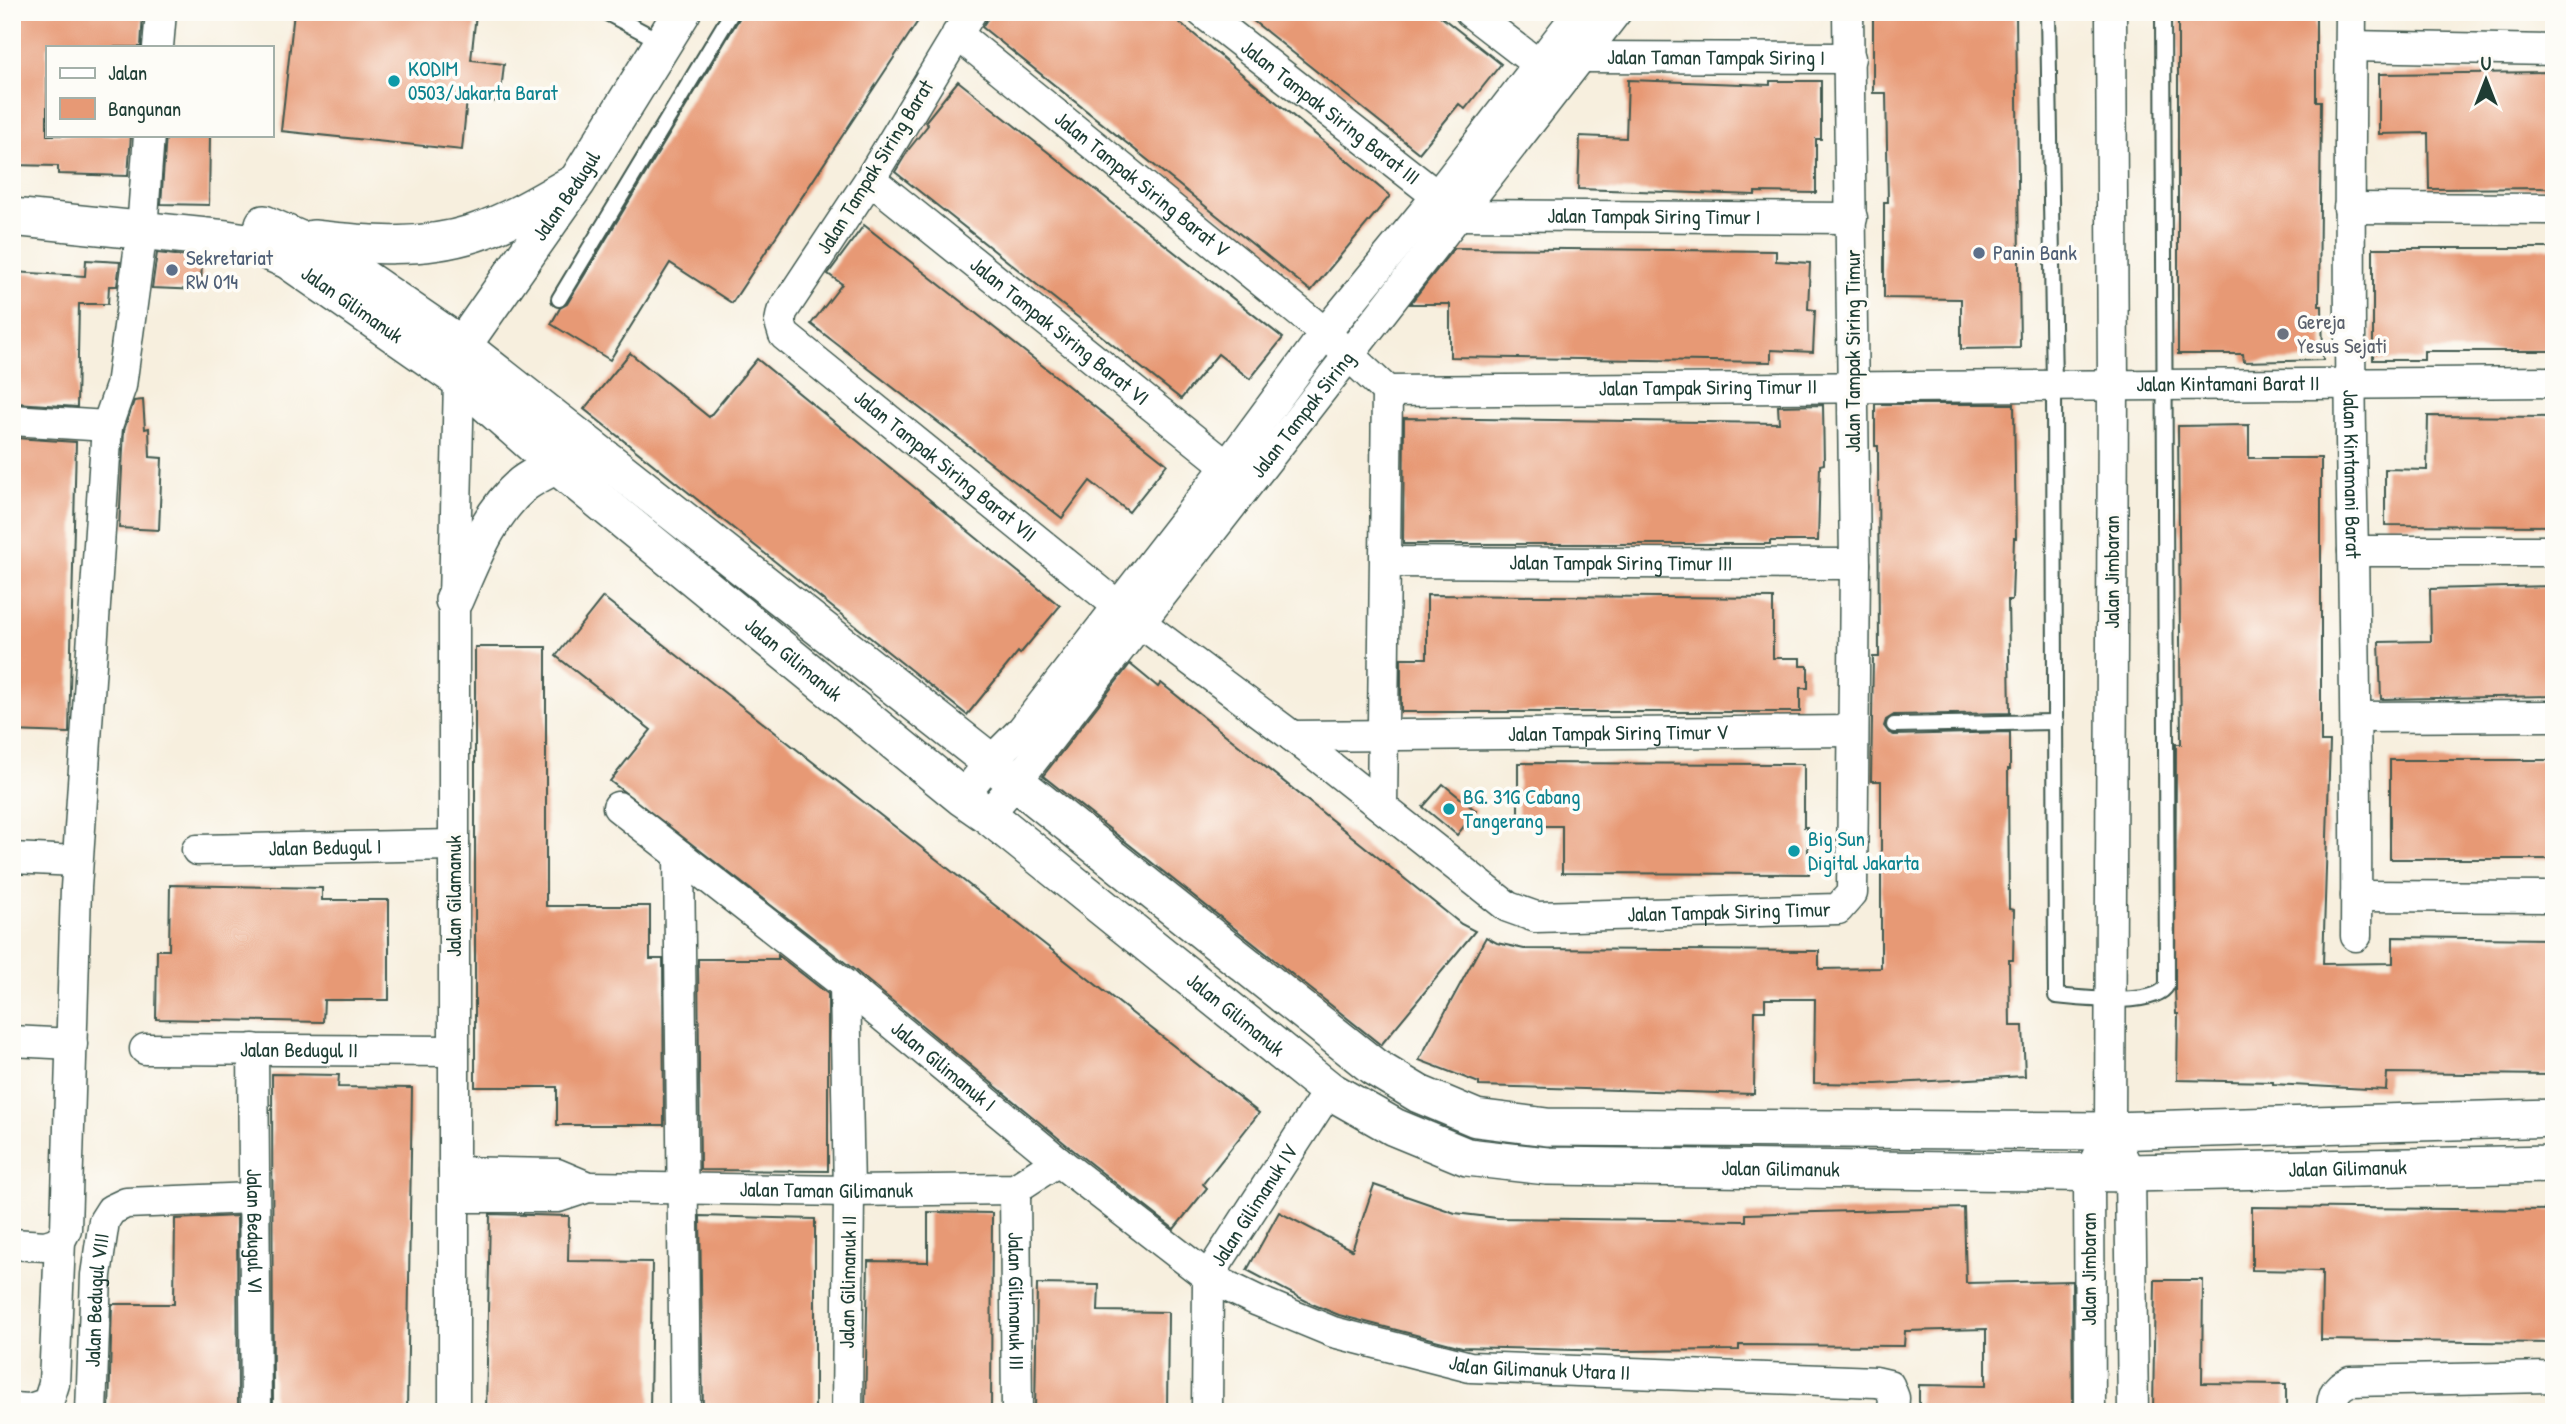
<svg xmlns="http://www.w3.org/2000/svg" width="2566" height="1424" viewBox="0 0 2566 1424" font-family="'Patrick Hand',sans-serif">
  <rect width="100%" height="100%" fill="#fdfcf7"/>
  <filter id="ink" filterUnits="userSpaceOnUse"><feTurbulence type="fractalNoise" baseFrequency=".0143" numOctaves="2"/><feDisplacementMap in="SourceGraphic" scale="14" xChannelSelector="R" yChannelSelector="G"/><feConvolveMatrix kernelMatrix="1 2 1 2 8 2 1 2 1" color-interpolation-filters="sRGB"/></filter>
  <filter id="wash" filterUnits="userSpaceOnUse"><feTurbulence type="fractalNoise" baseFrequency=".00686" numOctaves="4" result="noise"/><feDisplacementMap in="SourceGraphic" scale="28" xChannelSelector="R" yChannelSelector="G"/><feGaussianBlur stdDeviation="1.57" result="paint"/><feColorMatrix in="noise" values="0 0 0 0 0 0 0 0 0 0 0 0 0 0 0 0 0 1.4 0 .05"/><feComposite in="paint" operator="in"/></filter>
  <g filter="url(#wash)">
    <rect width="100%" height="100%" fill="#f7efde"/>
    <g id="blocks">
      <!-- building -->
      <g fill="#e79975">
        <polygon points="12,12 143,12 141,47 47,47 47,135 131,135 128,176 58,174 58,166 12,165"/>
        <polygon points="294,12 476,14 471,60 504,64 500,102 467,99 462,150 281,131"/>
        <polygon points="743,12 924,12 732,303 670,263 610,360 551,324 560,308 567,304"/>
        <polygon points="992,12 1167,12 1390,196 1311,291 982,27"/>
        <polygon points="1242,12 1435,12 1501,64 1465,109 1459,104 1419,153"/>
        <polygon points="1873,12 2016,12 2020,348 1961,349 1961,299 1884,298 1884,202 1888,202 1886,93 1873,93"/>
        <polygon points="2178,12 2316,12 2316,101 2321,101 2319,306 2322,306 2323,360 2244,362 2243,354 2178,354"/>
        <polygon points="2554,72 2554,188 2429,189 2428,133 2379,134 2379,74"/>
        <polygon points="1628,80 1770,85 1770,81 1821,81 1821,139 1816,139 1816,193 1755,192 1755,195 1578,189 1580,136 1626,138"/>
        <polygon points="958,81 1283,338 1250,379 1218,354 1181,399 895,172 909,149 928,125 925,122"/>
        <polygon points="166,135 210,135 209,205 161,204"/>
        <polygon points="864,225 1167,464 1129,512 1090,481 1062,518 811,324 842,284 828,274"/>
        <polygon points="1454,248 1776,251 1776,261 1810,263 1808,309 1815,310 1813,352 1771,350 1771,362 1450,357 1450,304 1410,304"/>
        <polygon points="2373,248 2554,248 2554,351 2424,351 2424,360 2373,360"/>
        <polygon points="157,253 202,258 201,290 152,288"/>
        <polygon points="86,260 120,262 117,286 109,286 108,304 79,304 77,407 16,403 16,394 12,394 12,272 85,276"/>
        <polygon points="630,353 709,417 757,359 1060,606 1020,654 1018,652 967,715 584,409"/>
        <polygon points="143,400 145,429 149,428 150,457 162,458 159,530 119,528 124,430 134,401"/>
        <polygon points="1875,404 2014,404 2016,538 2014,538 2012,600 2008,600 2010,713 1894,715 1886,720 1884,726 1889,733 1894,735 2010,732 2010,769 2008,769 2009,909 2014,910 2013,960 2009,960 2010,1026 2023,1026 2025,1076 1876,1084 1814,1083 1815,999 1765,999 1765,1011 1755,1011 1754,1094 1479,1086 1479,1083 1419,1060 1486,937 1497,943 1524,949 1819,951 1819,969 1881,968 1881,781 1871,781 1873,657 1879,657 1878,446 1875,446"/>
        <polygon points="1823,405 1824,464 1820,465 1818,541 1770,541 1770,544 1403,544 1404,418 1779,423 1778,406"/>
        <polygon points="2428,416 2554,417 2554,526 2385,525 2385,469 2427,470"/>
        <polygon points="2249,425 2249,458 2321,458 2321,742 2330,742 2323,964 2393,963 2393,937 2554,939 2554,1075 2387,1073 2386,1090 2273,1084 2273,1082 2177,1080 2178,1014 2176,1014 2175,988 2176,744 2181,744 2178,426"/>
        <polygon points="15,438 76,442 69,733 12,731 12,542"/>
        <polygon points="2554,586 2554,696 2381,699 2379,642 2431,641 2430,589"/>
        <polygon points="1427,595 1773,598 1773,658 1800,658 1800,666 1808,666 1808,688 1800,688 1800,712 1401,712 1401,658 1427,658"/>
        <polygon points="603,597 1259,1113 1203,1184 1207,1188 1174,1229 1068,1146 856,971 610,781 651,730 556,656"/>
        <polygon points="475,647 546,647 546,906 650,906 650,959 663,959 664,1125 557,1125 557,1087 475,1087"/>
        <polygon points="1130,664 1158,687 1161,683 1461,924 1475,931 1381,1045 1043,776"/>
        <rect x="2390" y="760" width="164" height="99"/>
        <polygon points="1518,763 1804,764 1804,827 1807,827 1809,874 1562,873 1562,826 1518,826"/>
        <polygon points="1443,784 1476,811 1457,835 1423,807"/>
        <polygon points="170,885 322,888 322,900 389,900 389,1000 324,1000 323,1022 156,1019 157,950 169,950"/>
        <polygon points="778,955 828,994 828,1171 700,1170 698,959 778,959"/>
        <polygon points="272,1074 339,1075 338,1087 412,1088 407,1412 273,1412"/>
        <polygon points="1374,1185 1455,1213 1497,1218 1746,1221 1746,1214 1964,1208 1966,1283 2072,1281 2073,1412 1919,1412 1919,1385 1986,1386 1986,1329 1905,1331 1904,1346 1739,1345 1739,1350 1616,1351 1462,1347 1339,1315 1312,1304 1247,1270 1279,1212 1352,1250"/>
        <polygon points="2252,1207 2554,1210 2554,1343 2321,1340 2322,1271 2252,1270"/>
        <polygon points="928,1212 992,1213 991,1412 865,1412 868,1261 928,1262"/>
        <polygon points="490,1214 569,1216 568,1261 652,1262 650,1412 486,1412"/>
        <polygon points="237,1216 238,1412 109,1412 112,1304 174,1304 175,1219"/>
        <polygon points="700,1216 815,1219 815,1412 703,1412"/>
        <polygon points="2155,1280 2203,1280 2202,1383 2286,1384 2286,1412 2153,1412"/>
        <polygon points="1037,1284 1099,1285 1098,1311 1168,1312 1167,1412 1035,1412"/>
      </g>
    </g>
  </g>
  <g filter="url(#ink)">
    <use href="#blocks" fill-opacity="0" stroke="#3f584e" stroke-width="2"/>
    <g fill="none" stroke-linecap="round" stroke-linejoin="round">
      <defs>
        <g id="service">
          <polyline points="605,12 662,42"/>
          <path d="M2048 12 2054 386 2056 996C2079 998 2156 1008 2167 985L2163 12"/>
          <polyline points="559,299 732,12"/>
          <polyline points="1894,725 2056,722"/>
        </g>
        <g id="minor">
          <path id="s1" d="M971 12 870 179 782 312 780 322 784 335 1118 606 1292 736 1508 907 1536 917 1838 909 1852 893 1855 564 1848 12"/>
          <path id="s2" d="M1202 12 1437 196 1457 215 1852 218"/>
          <polyline points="1470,12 1553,76"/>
          <polyline points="2111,12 2113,385 2110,1131 2130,1173 2133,1412"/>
          <path id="s3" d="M2351 12C2349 192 2349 371 2353 551 2355 680 2357 808 2356 936"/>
          <path id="s4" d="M957 34 1325 333 1387 391C1776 386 2165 384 2554 382"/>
          <polyline points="2351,46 2554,50"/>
          <polyline points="158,47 161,12"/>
          <path id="s5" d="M1583 57 1850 58"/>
          <path id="s6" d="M870 179 1227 466 1240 479"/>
          <polyline points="2349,208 2554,209"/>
          <polyline points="12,420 107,426"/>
          <polyline points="2353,551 2554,551"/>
          <path id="s7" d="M1387 562 1855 564"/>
          <polyline points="2357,717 2554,716"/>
          <path id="s8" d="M1292 736 1852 731"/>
          <polyline points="962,797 990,762 1022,730 1227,466 1325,333 1437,196 1579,12"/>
          <path id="s9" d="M618 807 845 985 1058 1161 1208 1277 1258 1301 1333 1332 1470 1367 1876 1382 1889 1385 1894 1398 1893 1412"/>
          <polyline points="1382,807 1387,391"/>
          <path id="s10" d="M988 815 1016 782 1616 12"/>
          <path id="s11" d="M197 850 454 845"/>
          <polyline points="679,855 685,1412"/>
          <polyline points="12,858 77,861"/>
          <polyline points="2356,896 2554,897"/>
          <polyline points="845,985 849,1191 847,1412"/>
          <polyline points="12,1041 72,1044"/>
          <path id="s12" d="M145 1049 454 1051"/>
          <path id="s13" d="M253 1049 256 1412"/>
          <polyline points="454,1172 557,1174 588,1187"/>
          <path id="s14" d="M1015 1189 1017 1412"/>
          <path id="s15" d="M454 1197H558L588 1187 849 1191 1015 1189 1058 1161"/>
          <polyline points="12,1244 46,1246 60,1241"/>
          <polyline points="12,1408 30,1409 48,1403 54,1384 60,1241 66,1229 76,888 107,426 121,386 142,230 149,135"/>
          <path id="s16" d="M91 1412 96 1275 104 1221 111 1210 126 1203 253 1198"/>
          <polyline points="454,1412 454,600 459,379"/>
          <path id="s17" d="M1207 1412 1208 1277 1329 1090"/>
          <polyline points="2090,1412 2089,1173 2099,1153"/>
          <path d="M2332 1412C2332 1396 2335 1387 2350 1381L2554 1377"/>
        </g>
        <g id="tertiary">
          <path id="s18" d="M12 217 226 239 246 242 288 260 459 379 556 465 962 797 988 815 1329 1090 1394 1127 1467 1157 1547 1166 2130 1173 2554 1164"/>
          <polyline points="264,224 321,249 462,346 1016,782 1374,1067 1419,1094 1476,1118 1547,1127 2110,1131 2554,1118"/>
          <path d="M313 239C367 245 421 250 474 233 508 222 540 203 571 185"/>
          <path id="s19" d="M460 369 462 346 577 182 682 12"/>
          <path d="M454 600C472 559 488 514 523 484 532 477 545 471 556 465"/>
        </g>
      </defs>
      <!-- service casing -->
      <use href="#service" stroke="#3f584e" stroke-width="18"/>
      <!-- minor casing -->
      <use href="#minor" stroke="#3f584e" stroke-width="33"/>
      <!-- tertiary casing -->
      <use href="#tertiary" stroke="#3f584e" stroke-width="40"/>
      <!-- service -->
      <use href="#service" stroke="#fff" stroke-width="14"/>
      <!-- minor -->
      <use href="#minor" stroke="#fff" stroke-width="30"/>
      <!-- tertiary -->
      <use href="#tertiary" stroke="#fff" stroke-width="37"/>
    </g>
  </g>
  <!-- markers -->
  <g fill="#0f9aa8" stroke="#fdfcf7" stroke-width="2.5">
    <circle cx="394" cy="81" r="7"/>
    <circle cx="1449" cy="809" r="7"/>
    <circle cx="1794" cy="851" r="7"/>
  </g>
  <g fill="#5c6f8a" stroke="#fdfcf7" stroke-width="2.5">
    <circle cx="1979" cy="253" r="7"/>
    <circle cx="172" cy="270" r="7"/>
  </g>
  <circle fill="#6b7280" stroke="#fdfcf7" stroke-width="2.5" cx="2283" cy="334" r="7"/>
  <g text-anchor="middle" stroke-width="7" stroke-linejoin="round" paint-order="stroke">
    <!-- street labels -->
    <g font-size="21" fill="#1f3d34" stroke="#fdfcf7">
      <text dy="7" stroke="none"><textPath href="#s5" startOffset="133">Jalan Taman Tampak Siring I</textPath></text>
      <text dy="7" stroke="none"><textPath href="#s2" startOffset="163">Jalan Tampak Siring Barat III</textPath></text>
      <text transform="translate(875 167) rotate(-58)" y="7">Jalan Tampak Siring Barat</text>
      <text dy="7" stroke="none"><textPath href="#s4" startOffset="238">Jalan Tampak Siring Barat V</textPath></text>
      <text dy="7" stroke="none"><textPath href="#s19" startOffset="206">Jalan Bedugul</textPath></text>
      <text dy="7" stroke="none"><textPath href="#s2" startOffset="523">Jalan Tampak Siring Timur I</textPath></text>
      <text dy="7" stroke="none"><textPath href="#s18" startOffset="359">Jalan Gilimanuk</textPath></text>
      <text dy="7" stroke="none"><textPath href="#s6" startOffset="243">Jalan Tampak Siring Barat VI</textPath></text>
      <text transform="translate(1853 351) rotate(-90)" y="7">Jalan Tampak Siring Timur</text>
      <text dy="7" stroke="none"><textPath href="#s4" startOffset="1400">Jalan Kintamani Barat II</textPath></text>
      <text dy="7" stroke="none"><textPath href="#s4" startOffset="880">Jalan Tampak Siring Timur II</textPath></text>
      <text dy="7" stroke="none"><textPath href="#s10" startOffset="509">Jalan Tampak Siring</textPath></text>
      <text dy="7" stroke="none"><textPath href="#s1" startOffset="586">Jalan Tampak Siring Barat VII</textPath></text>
      <text dy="7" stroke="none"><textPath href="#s3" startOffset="462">Jalan Kintamani Barat</textPath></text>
      <text dy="7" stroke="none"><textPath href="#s7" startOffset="234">Jalan Tampak Siring Timur III</textPath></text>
      <text transform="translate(2112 572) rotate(-90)" y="7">Jalan Jimbaran</text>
      <text dy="7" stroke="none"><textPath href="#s18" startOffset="926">Jalan Gilimanuk</textPath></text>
      <text dy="7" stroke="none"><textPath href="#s8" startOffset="326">Jalan Tampak Siring Timur V</textPath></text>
      <text dy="7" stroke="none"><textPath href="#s11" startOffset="128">Jalan Bedugul I</textPath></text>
      <text transform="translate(454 896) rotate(-90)" y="7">Jalan Gilamanuk</text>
      <text dy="7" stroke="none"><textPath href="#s1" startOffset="1524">Jalan Tampak Siring Timur</textPath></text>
      <text dy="7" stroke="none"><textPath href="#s18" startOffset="1493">Jalan Gilimanuk</textPath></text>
      <text dy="7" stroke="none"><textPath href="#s12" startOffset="154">Jalan Bedugul II</textPath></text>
      <text dy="7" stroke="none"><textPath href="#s9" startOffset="416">Jalan Gilimanuk I</textPath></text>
      <text dy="7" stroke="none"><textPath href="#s18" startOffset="2081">Jalan Gilimanuk</textPath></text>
      <text dy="7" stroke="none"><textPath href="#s18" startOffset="2648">Jalan Gilimanuk</textPath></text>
      <text dy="7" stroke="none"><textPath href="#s15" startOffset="374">Jalan Taman Gilimanuk</textPath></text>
      <text dy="7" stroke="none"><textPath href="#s17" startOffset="220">Jalan Gilimanuk IV</textPath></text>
      <text dy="7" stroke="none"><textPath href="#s13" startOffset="182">Jalan Bedugul VI</textPath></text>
      <text transform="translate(2089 1269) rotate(-90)" y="7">Jalan Jimbaran</text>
      <text transform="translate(848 1282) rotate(-89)" y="7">Jalan Gilimanuk II</text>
      <text dy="7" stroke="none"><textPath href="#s14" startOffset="112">Jalan Gilimanuk III</textPath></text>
      <text dy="7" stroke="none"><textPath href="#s16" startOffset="112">Jalan Bedugul VIII</textPath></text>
      <text dy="7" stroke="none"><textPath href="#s9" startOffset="1102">Jalan Gilimanuk Utara II</textPath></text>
    </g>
    <!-- culture labels -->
    <g font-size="21" fill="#0d838f" stroke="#fdfcf7" text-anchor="start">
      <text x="408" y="76">KODIM<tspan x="408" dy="24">0503/Jakarta Barat</tspan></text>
      <text x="1463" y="804">BG. 31G Cabang<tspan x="1463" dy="24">Tangerang</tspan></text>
      <text x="1808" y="846">Big Sun<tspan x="1808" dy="24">Digital Jakarta</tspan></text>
    </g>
    <!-- service labels -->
    <g font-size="21" fill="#4e5e75" stroke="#fdfcf7" text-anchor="start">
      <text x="1993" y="260">Panin Bank</text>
      <text x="186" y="265">Sekretariat<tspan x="186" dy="24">RW 014</tspan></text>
    </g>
    <!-- worship labels -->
    <g font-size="21" fill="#5b616d" stroke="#fdfcf7" text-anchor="start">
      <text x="2297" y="329">Gereja<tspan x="2297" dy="24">Yesus Sejati</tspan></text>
    </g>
  </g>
  <!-- margin -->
  <rect width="2566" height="1424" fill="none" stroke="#fdfcf7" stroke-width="42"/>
  <!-- legend -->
  <rect x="46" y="46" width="228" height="91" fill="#fdfcf7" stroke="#a4b0a9" stroke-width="2"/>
  <rect x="60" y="68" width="35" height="10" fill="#ffffff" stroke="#a4b0a9" stroke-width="2"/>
  <text x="108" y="80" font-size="21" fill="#1f3d34">Jalan</text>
  <rect x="60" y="98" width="35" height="21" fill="#e79975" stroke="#a4b0a9" stroke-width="2"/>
  <text x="108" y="116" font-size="21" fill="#1f3d34">Bangunan</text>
  <!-- north arrow -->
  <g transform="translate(2486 80)" stroke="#fdfcf7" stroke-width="5" paint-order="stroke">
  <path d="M0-5L12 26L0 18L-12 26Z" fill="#1f3d34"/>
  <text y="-10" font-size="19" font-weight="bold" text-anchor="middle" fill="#1f3d34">U</text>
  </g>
</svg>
